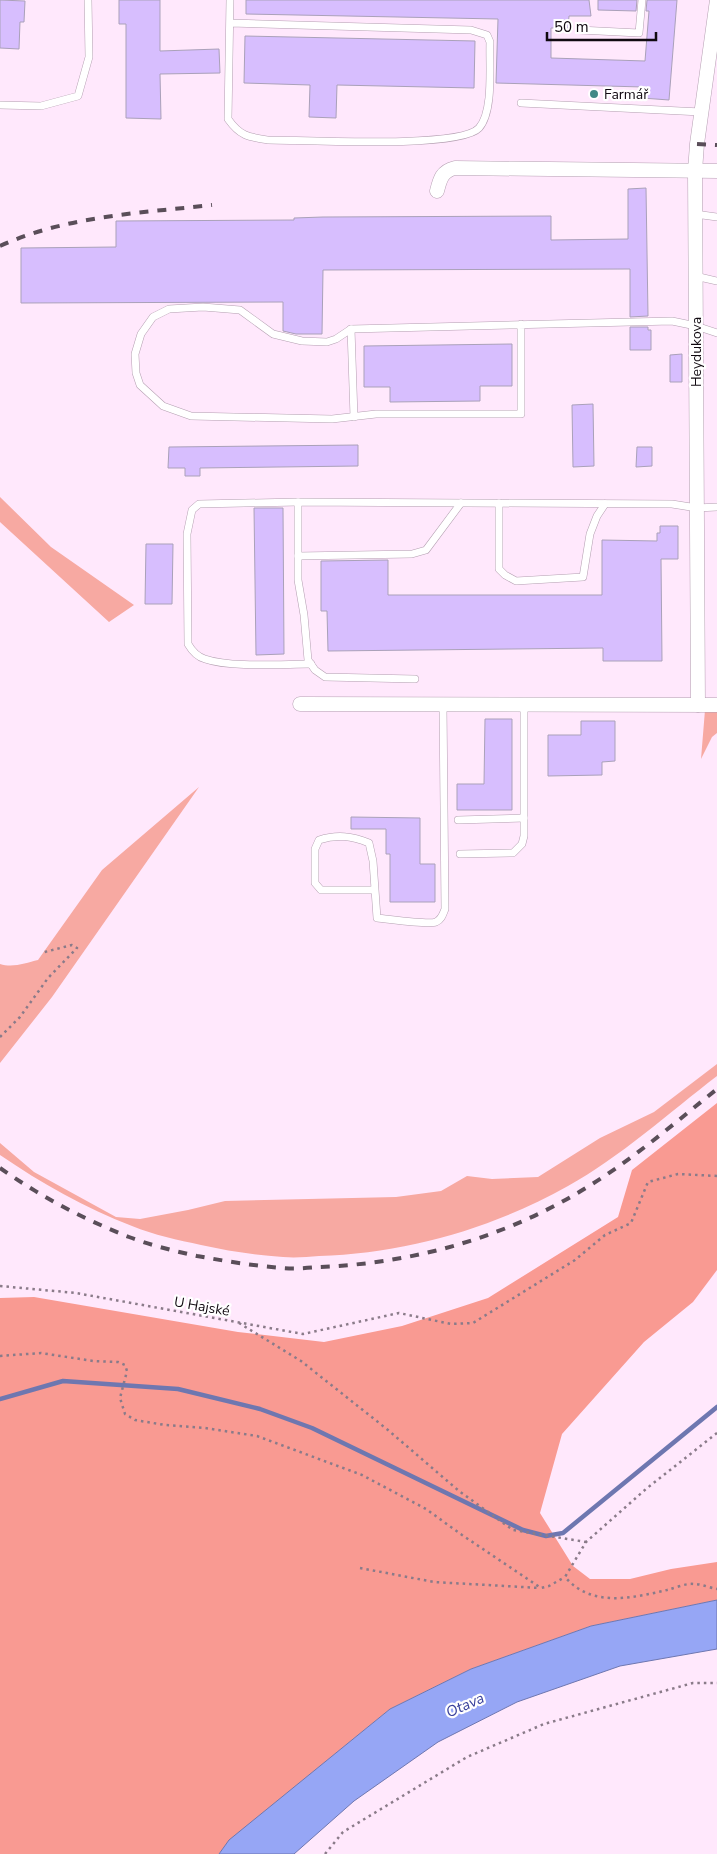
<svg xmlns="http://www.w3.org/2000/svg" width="717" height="1854" viewBox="0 0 717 1854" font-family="'Nunito Sans',sans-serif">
  <rect width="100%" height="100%" fill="#ffe8fc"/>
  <!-- green -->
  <g fill="#f7a9a2">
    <polygon points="0,497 51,547 134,605 109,622 0,522"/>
    <polygon points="705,710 717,711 717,733 712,737 701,759"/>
    <path d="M199 787 52 997 0 1063V964C13 968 26 963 38 960L102 870Z"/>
    <path d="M717 1064V1076C670 1112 619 1158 568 1186 491 1229 406 1253 319 1256 307 1257 295 1258 283 1257 255 1255 228 1251 201 1245 178 1240 154 1235 132 1226 85 1208 41 1183 0 1155V1143L34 1172 116 1217 140 1219 188 1210 225 1201 396 1197 441 1191 467 1176 492 1179 538 1177 600 1138 654 1112Z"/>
  </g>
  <!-- forest -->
  <polygon fill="#f99a92" points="717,1103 717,1270 693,1302 644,1342 562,1434 540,1513 573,1566 590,1579 630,1579 671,1569 717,1562 717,1600 591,1626 471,1669 390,1709 230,1840 219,1854 0,1854 0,1298 34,1297 238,1332 324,1342 402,1326 488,1298 618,1217 632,1170"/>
  <!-- water -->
  <polygon fill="#96a6f5" stroke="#6e77b0" points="717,1600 717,1649 620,1666 517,1702 438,1742 354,1801 294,1854 219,1854 229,1840 390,1709 471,1669 591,1626"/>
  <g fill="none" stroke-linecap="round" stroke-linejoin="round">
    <!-- stream -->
    <polyline stroke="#6e77b0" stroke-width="4.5" points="0,1399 63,1381 178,1389 260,1409 312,1428 523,1530 546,1536 563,1533 717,1407"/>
  </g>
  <!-- building -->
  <g fill="#d7befe" stroke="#aaa1b9">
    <polygon points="0,0 25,1 24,22 20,22 19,49 0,48"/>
    <polygon points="119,0 160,0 160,51 219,49 220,73 160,74 161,119 126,118 126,24 119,24"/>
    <polygon points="246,0 589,0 591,16 569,16 568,28 551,28 551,58 645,61 649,11 646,11 647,0 677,0 669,100 642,98 643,87 496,83 498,19 246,14"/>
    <polygon points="598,0 637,0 636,11 598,10"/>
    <polygon points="245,36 475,41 474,88 337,85 336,118 309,117 310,85 244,83"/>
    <polygon points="646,188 648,316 630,317 630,269 323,270 322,334 296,334 283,331 283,302 21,303 21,248 116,247 116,221 294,220 294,218 323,217 551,216 551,240 628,239 628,189"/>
    <polygon points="630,327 648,327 648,330 651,330 651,350 630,350"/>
    <polygon points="512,344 512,386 480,386 480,401 390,402 390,387 364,387 364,346"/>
    <polygon points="682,354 682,382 670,382 670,355"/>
    <polygon points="593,404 594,466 573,467 572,405"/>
    <polygon points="358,445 358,466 200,468 200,476 185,476 185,468 168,468 169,447"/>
    <polygon points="637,447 652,447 652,466 636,467"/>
    <polygon points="254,508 283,508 284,654 256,655"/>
    <polygon points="660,526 678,526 678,559 661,559 662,661 603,661 603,648 328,651 327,611 321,611 321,561 388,560 388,595 602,595 602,540 657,541 657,533 660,533"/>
    <polygon points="146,544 173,544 172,604 145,604"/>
    <polygon points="485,719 512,719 512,810 457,810 457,784 484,784"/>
    <polygon points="581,721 615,721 615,761 602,762 602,775 548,776 548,735 581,735"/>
    <polygon points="351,817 420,818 420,864 435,864 435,902 390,902 390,854 386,854 386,829 351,829"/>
  </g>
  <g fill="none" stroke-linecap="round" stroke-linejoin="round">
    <defs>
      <g id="lane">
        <path d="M230 23 471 30 487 35 490 42C489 65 494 111 479 128 460 149 302 140 268 140 248 137 240 136 228 119L230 0"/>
        <polyline points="579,30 639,33 642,0"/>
        <polyline points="521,103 701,112"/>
        <polyline points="0,105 41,106 78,96 89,57 88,0"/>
        <polyline points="695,214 717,217"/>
        <polyline points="695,276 717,281"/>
        <polyline points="521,324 521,414 376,414 332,419 191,416 163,406 140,385 136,373 135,354 141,334 153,317 169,309 203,307 240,310 273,334 302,341 327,342 336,339 351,329 672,321 696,326 717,333"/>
        <polyline points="351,329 354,417"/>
        <path d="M298 502 199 504 192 510 187 534 188 644C192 651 198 657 205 659 231 668 282 664 311 664"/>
        <polyline points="499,503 499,569 505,575 516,581 583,577 590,534 597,516 605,504"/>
        <polyline points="298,556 412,554 426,550 461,503"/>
        <polyline points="415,679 325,677 315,670 308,660 304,615 298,580 298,502 672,504 697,508 717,507"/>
        <polyline points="458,820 524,818"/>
        <polyline points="460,854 513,853 522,844 524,836 524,705"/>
        <path d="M375 890H321L315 883V849L319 840C337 834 352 836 369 843L373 861 377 918C389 919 428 925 436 922 442 919 443 914 445 909L443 705"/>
      </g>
      <g id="street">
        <path d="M437 191C440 179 442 171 455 168L717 171"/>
        <polyline points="300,704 717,705"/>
        <polyline points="698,705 695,171 697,144 717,0"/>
      </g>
    </defs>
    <!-- lane casing -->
    <use href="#lane" stroke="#b49fb1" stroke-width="8"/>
    <!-- street casing -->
    <use href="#street" stroke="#b49fb1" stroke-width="15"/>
    <!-- path -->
    <g stroke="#8a7b89" stroke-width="2.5" stroke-dasharray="2.5 4" stroke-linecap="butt">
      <polyline points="0,1037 20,1017 48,978 77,948 72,945 41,953"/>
      <polyline points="0,1286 76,1293 303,1334 399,1313 451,1324 473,1323 575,1260 605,1235 631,1223 648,1182 678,1174 717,1176"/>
      <polyline points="239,1323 301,1361 388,1430 459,1491 513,1530 586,1542"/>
      <polyline points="0,1356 41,1353 93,1361 118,1362 125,1365 127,1371 120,1398 125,1414 135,1420 165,1425 205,1428 257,1436 362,1475 426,1509 462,1535 541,1588 549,1586 565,1577"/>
      <path d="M717 1433 646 1489 586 1542 565 1577C592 1608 632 1598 667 1590 675 1588 686 1583 694 1584 702 1584 710 1588 717 1589"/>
      <polyline points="360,1568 434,1582 540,1588"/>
      <polyline points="325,1854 343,1832 467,1757 544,1724 693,1683 717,1683"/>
    </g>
    <!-- lane -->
    <use href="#lane" stroke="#fff" stroke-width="7"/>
    <!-- street -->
    <use href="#street" stroke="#fff" stroke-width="14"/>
    <!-- rail -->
    <g stroke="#5a4e59" stroke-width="4" stroke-dasharray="9 9" stroke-linecap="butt">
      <polyline points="697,144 717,145"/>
      <path d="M0 246C66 216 140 213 212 205"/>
      <path d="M0 1168C40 1196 83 1219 129 1237 150 1245 174 1251 197 1256 225 1261 254 1266 283 1268 295 1269 307 1268 318 1267 407 1264 497 1240 574 1195 625 1166 671 1126 717 1089"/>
    </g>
  </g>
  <!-- markers -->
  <circle fill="#418986" stroke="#fff" stroke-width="2" cx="594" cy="94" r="5"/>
  <g text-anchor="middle" stroke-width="4.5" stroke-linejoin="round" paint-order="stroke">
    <!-- poi labels -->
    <g font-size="14" fill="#100910" stroke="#fff" text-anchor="start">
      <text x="604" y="99">Farmář</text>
    </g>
    <!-- street labels -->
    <g font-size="14" fill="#100910" stroke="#fff">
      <text transform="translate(696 352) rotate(-90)" y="5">Heydukova</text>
      <text transform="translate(202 1306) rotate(10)" y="5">U Hajské</text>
    </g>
    <!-- water labels -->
    <g font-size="15" font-style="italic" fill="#3a429c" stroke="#fff">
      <text transform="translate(465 1705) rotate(-24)" y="5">Otava</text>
    </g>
  </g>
  <!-- scale -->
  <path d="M547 32v8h109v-8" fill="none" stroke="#100910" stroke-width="2.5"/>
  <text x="554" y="32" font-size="15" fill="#100910" stroke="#ffffff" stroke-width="4" paint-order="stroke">50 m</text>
</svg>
